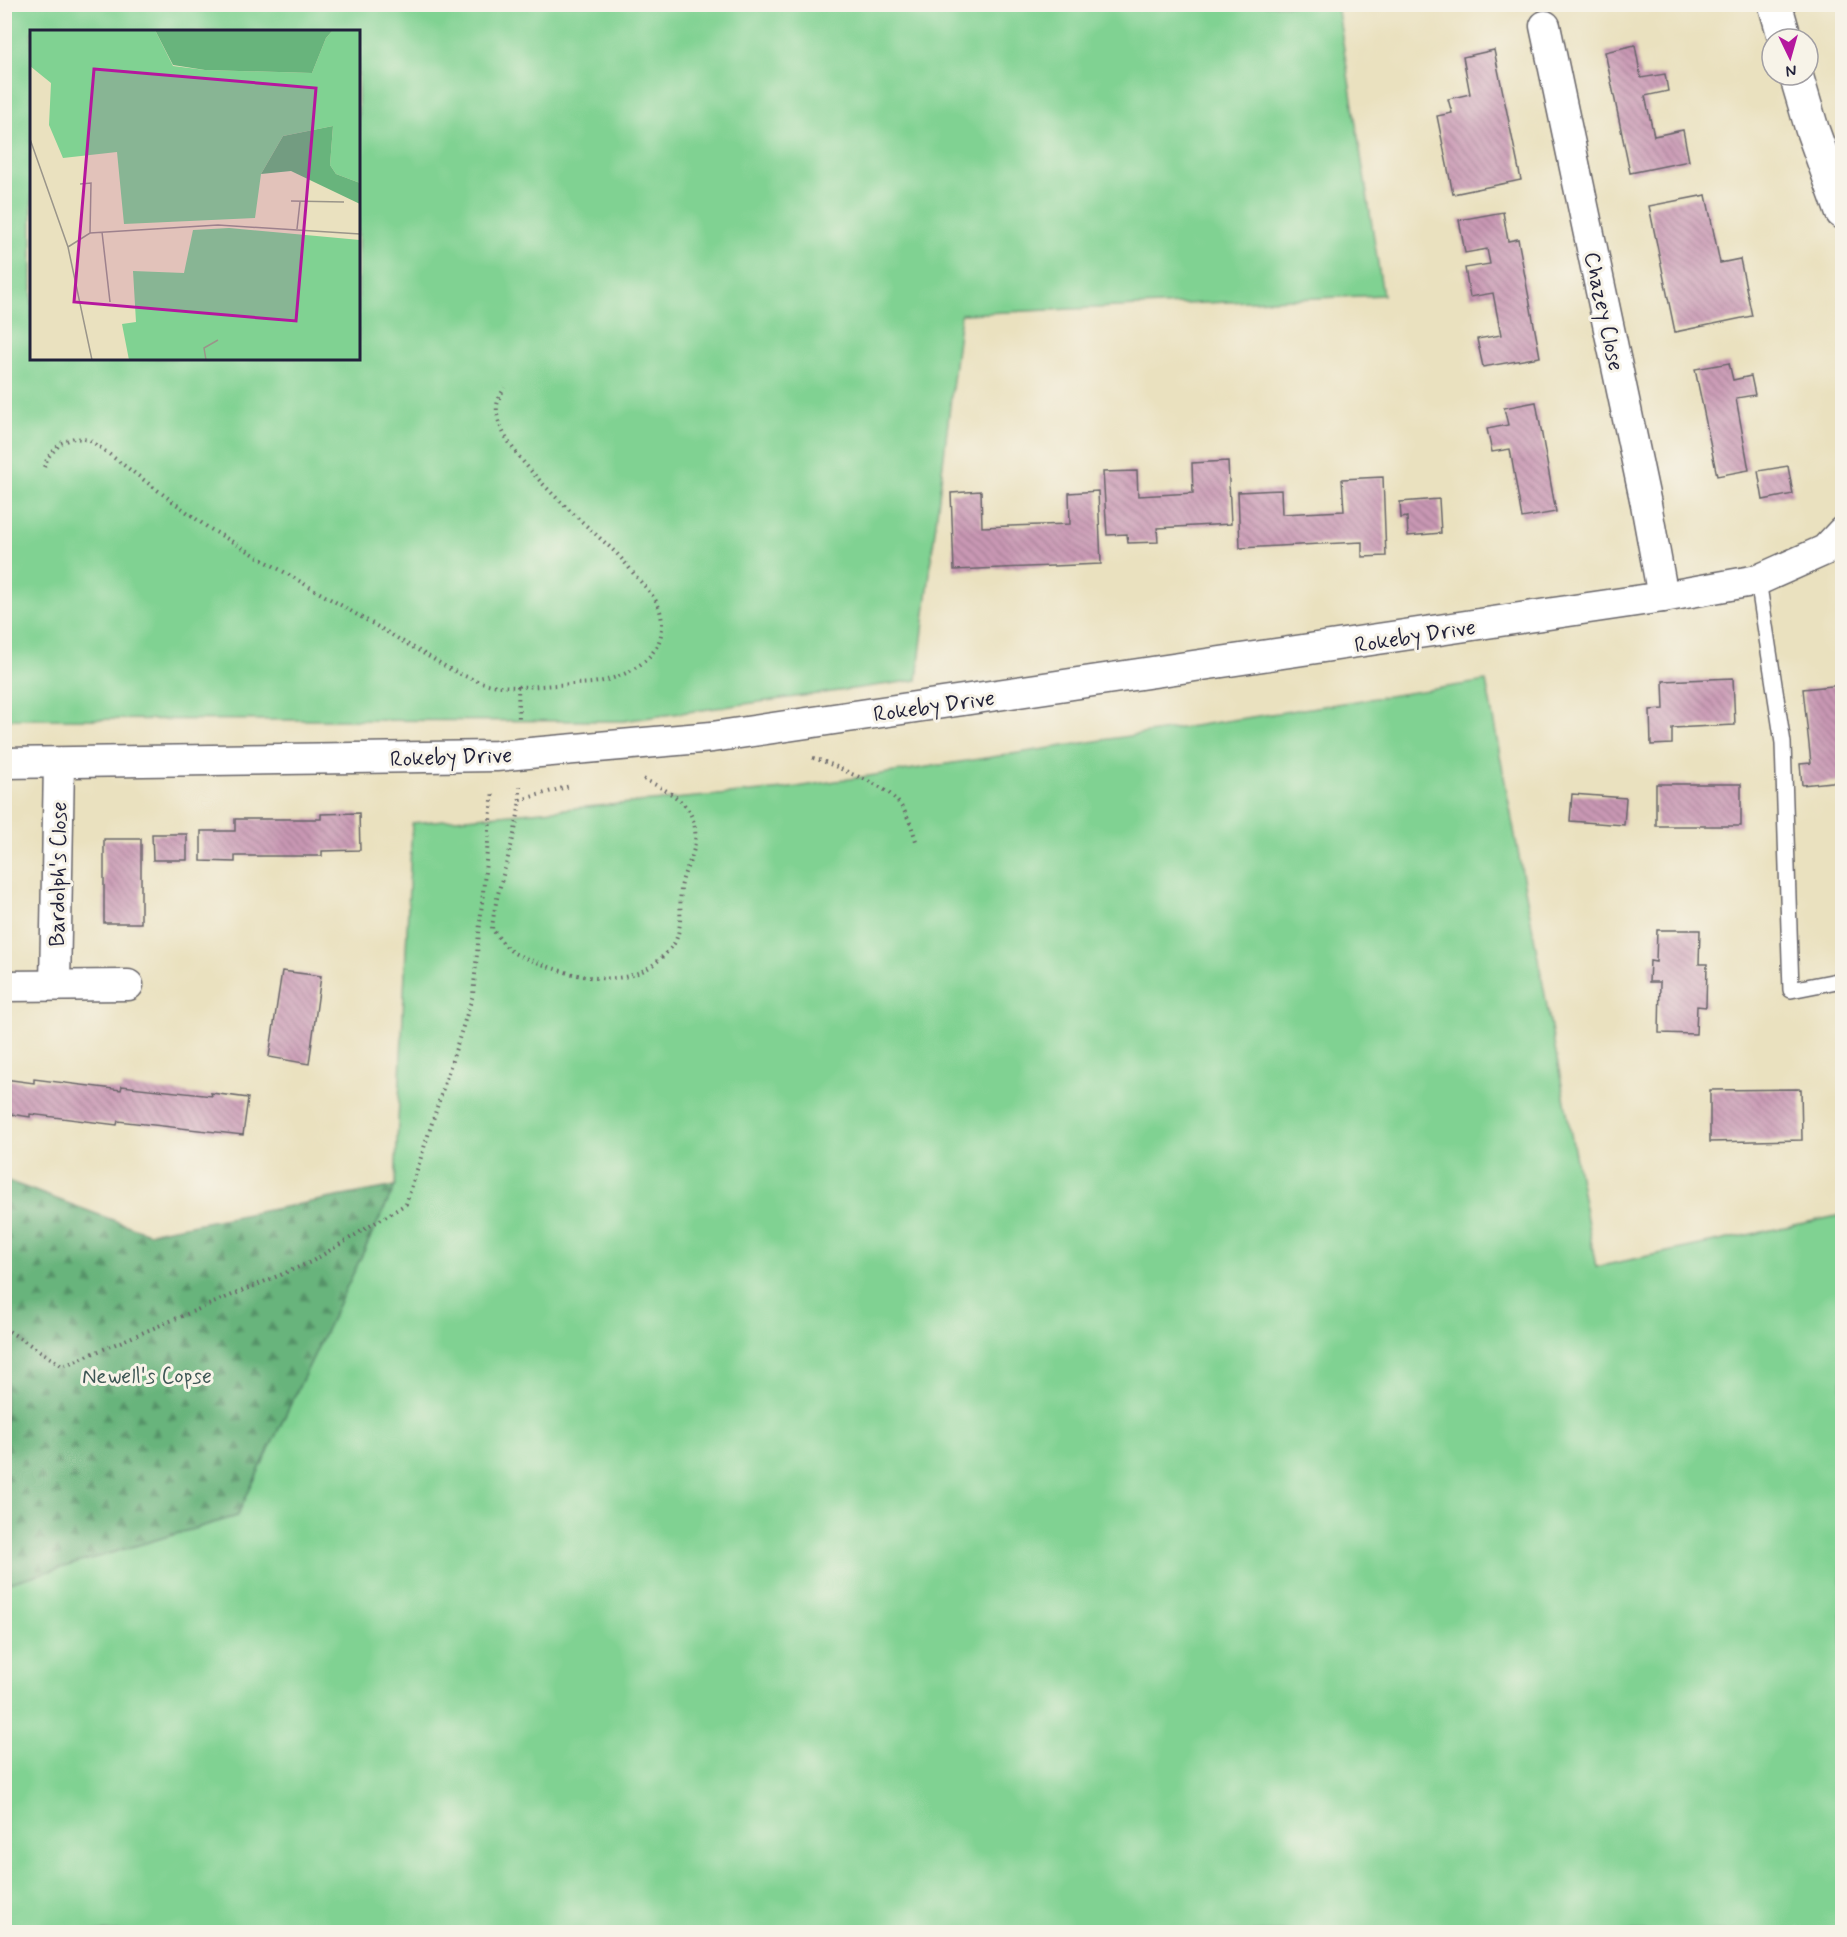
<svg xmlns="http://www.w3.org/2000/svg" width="1847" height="1937" viewBox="0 0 1847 1937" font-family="Mynerve,sans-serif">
  <defs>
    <pattern id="forest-firs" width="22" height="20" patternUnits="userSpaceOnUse" patternTransform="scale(1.5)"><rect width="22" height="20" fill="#68b47c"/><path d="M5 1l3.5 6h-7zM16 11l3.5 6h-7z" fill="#559267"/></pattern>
    <pattern id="building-back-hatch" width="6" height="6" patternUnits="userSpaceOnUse" patternTransform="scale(1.5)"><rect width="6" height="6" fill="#c998b4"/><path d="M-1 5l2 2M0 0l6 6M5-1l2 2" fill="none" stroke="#a37c94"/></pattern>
  </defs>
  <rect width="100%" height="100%" fill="#f7f3e8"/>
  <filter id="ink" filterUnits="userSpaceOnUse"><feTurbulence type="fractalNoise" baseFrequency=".0167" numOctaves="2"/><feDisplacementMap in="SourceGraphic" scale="12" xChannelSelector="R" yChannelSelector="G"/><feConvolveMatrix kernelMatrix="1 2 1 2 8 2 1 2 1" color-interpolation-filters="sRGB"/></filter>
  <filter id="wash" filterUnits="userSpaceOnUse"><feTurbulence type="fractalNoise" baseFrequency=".008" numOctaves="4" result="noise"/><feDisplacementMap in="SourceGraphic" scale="24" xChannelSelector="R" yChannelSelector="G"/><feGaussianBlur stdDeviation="1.35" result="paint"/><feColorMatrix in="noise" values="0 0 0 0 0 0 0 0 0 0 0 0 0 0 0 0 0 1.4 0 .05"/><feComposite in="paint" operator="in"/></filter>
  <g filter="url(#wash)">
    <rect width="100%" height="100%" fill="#eae1bf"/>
    <!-- green -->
    <g fill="#80d292" stroke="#517a66" stroke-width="1.5" fill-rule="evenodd">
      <path d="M5 4 1337 5 1383 295 961 314 917 680 623 721 5 719ZM32 32H358V358H32Z"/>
      <polygon points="1486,681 1596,1267 1842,1215 1842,1932 5,1932 5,1584 237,1516 395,1186 412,823 784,789"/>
    </g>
    <!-- forest -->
    <polygon fill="url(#forest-firs)" stroke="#456b5c" stroke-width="1.5" points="5,1180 148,1233 395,1186 237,1516 5,1584"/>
    <g id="blocks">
      <!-- building -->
      <g fill="url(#building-back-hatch)">
        <polygon points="1635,45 1641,78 1665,74 1668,91 1645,96 1654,136 1683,130 1689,161 1630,173 1605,52"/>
        <polygon points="1494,50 1521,180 1453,194 1437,116 1452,113 1448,99 1470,94 1463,57"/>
        <polygon points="1706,195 1720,263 1740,259 1752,316 1675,332 1649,206"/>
        <polygon points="1503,212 1508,241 1518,239 1540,357 1483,367 1477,339 1501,335 1493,293 1470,297 1465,268 1490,264 1487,249 1465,253 1459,220"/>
        <polygon points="1729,363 1733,380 1751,376 1755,395 1736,398 1749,470 1717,476 1695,369"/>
        <polygon points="1536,402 1556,512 1522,518 1510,449 1492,452 1487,429 1508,425 1504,408"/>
        <polygon points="1228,461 1231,524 1157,528 1158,542 1128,543 1127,534 1107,535 1103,472 1137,471 1138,496 1193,493 1192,463"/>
        <polygon points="1788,466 1793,494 1763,500 1758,471"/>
        <polygon points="1383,477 1386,556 1362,557 1362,542 1240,548 1238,492 1281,490 1282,514 1344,511 1342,479"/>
        <polygon points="981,491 982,527 1070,524 1069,493 1098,491 1101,564 954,570 951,493"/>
        <polygon points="1439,499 1441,533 1408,536 1407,517 1401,518 1400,502"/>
        <polygon points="1733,678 1735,725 1672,728 1672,744 1651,745 1650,710 1664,709 1663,681"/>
        <polygon points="1842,685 1842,781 1802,785 1800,764 1811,763 1803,689"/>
        <rect x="1656" y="784" width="85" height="42"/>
        <polygon points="1572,794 1626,798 1624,825 1570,821"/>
        <polygon points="359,813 360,850 322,851 322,856 235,856 235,862 201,861 201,831 235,831 235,819 321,819 321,814"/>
        <polygon points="152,834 187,834 187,860 153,860"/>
        <rect x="104" y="839" width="37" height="84"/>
        <polygon points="1657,930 1700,930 1699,964 1707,964 1706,1007 1697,1006 1696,1034 1659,1033 1660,982 1649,982 1650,961 1656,962"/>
        <polygon points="282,971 321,976 309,1064 269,1057"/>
        <polygon points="4,1079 34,1083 34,1079 121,1090 122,1086 212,1096 211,1093 248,1098 243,1135 118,1121 117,1125 30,1114 30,1117 4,1113"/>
        <polygon points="1801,1089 1802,1140 1710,1142 1710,1090"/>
      </g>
    </g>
  </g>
  <g filter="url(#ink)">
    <use href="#blocks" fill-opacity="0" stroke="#686569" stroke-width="1.5"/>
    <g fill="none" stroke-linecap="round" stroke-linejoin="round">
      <defs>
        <polyline id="lane" points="1758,580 1783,743 1791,990 1842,980"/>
        <g id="street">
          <polyline points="1545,26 1646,504 1663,597"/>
          <polyline points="4,763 496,756 712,737 1663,597 1758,580 1825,550 1842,532"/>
          <polyline points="55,985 59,763"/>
          <polyline points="4,986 128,985"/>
        </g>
        <g id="primary">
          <polyline points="1775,4 1785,39"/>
          <polyline points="1796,75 1812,129 1842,212"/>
        </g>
      </defs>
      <!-- lane casing -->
      <use href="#lane" stroke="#686569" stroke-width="18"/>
      <!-- street casing -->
      <use href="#street" stroke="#686569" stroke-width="33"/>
      <!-- primary casing -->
      <use href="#primary" stroke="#686569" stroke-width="36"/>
      <!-- path -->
      <g stroke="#686569" stroke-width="4" stroke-dasharray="1.5 4.5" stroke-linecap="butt">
        <path d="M44 467 48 457 61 443 74 438 90 440 207 527 450 669C466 677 484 685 501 686 519 688 538 686 556 685 568 684 581 684 592 683 629 678 672 654 660 611 657 599 648 590 640 581 631 571 623 559 613 550 583 522 501 454 497 413 496 403 499 396 505 388"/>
        <polyline points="518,686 519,721"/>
        <path d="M813 758C827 762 839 768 852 774 891 790 904 799 916 841"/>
        <path d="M520 786C521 835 496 881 492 929 498 936 505 948 514 953 521 957 531 960 539 963 577 978 627 990 660 959 665 954 672 948 675 942 684 923 678 902 682 883 684 871 692 860 694 848 702 808 674 793 643 779"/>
        <polyline points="520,800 570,786"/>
        <polyline points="4,1328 63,1366 311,1262 406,1204 473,995 493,790"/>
      </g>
      <!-- lane -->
      <use href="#lane" stroke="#fff" stroke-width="15"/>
      <!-- street -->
      <use href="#street" stroke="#fff" stroke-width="30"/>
      <!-- primary -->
      <use href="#primary" stroke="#fff" stroke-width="33"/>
    </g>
  </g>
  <g text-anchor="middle" stroke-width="6" stroke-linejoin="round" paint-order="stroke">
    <!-- street labels -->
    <g font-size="22" fill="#22223b" stroke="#f7f3e8">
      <text transform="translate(1605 311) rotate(78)" y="8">Chazey Close</text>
      <text transform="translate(1415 635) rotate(-9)" y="8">Rokeby Drive</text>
      <text transform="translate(934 705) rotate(-8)" y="8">Rokeby Drive</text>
      <text transform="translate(451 756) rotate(-2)" y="8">Rokeby Drive</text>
      <text transform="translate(57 874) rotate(-89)" y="8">Bardolph's Close</text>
    </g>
    <!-- park labels -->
    <g font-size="22" fill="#3e5755" stroke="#f7f3e8">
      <text x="147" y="1383">Newell's Copse</text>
    </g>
  </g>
  <!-- overview -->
  <g transform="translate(30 30)">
    <rect width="330" height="330" fill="#eae1bf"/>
    <path d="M0 0H125L143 36 175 40 282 43 296 8 303 0H330V153L306 144 300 135 303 96 253 106 231 144 225 188 94 194 87 122 33 128 19 95 21 53 0 36ZM199 198 330 210V330H99L92 294 106 292 103 241 154 243 163 200Z" fill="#80d292"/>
    <path d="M125 0H303L296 8 282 43 175 40 143 35ZM303 96 300 135 306 144 330 153V174L261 141 231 144 253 106Z" fill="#68b47c"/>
    <path fill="none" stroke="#9a958a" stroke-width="1.5" d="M0 109 38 217 62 330M50 154 61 153 60 203M261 171 314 172M267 199 270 172M72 202 80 272M38 217 60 203 188 195 330 204M176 330 174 318 188 310"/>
    <path fill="#b5179e" fill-opacity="0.15" stroke="#b5179e" stroke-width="3" d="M64 39 286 58 266 291 44 272Z"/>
    <rect width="330" height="330" fill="none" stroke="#22223b" stroke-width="3"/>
  </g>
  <!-- margin -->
  <rect width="1847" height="1937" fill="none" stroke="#f7f3e8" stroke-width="24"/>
  <!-- north arrow -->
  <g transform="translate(1790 57) rotate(175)"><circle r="28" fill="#f7f3e8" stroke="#a29fa3" stroke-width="1.5"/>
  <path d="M0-4.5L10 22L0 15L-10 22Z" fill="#b5179e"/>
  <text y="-9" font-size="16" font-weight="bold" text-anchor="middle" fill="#22223b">N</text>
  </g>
</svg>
